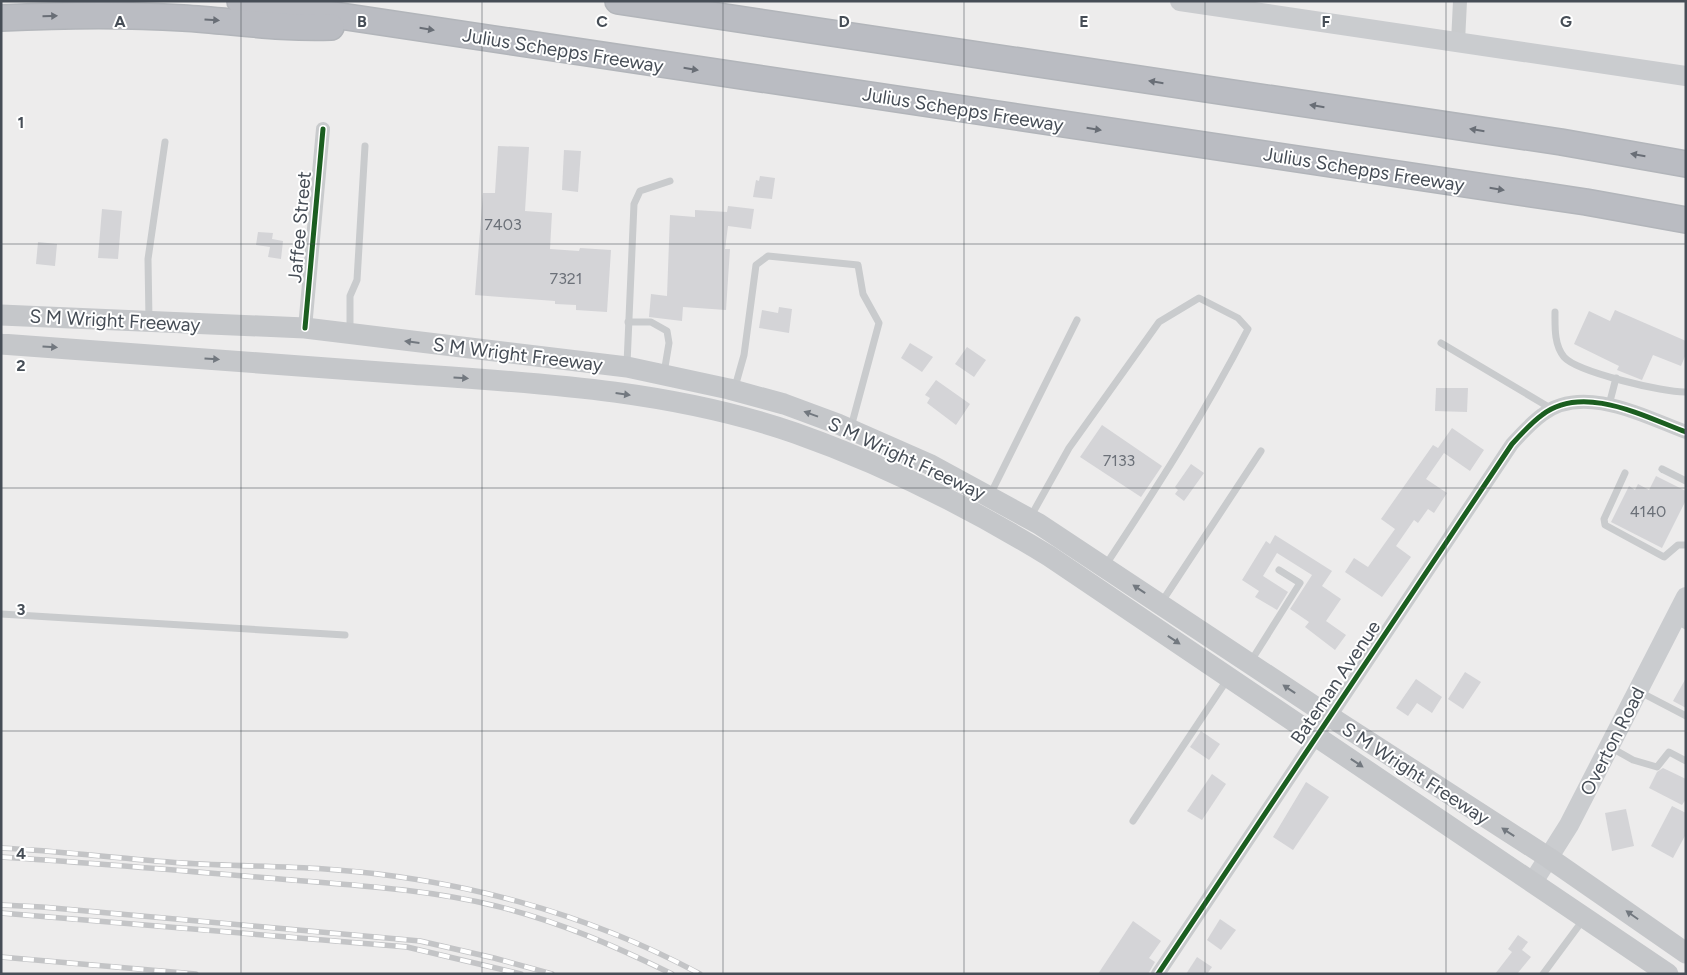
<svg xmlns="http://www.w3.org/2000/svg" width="1687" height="975" viewBox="0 0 1687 975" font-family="Figtree,sans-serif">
  <rect width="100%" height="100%" fill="#edecec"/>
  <!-- building -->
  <g fill="#d4d4d7">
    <polygon points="498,146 529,147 525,211 552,213 550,249 579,251 580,248 611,250 607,312 576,310 576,305 555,304 555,301 475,295 483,193 495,193"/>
    <polygon points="564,150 581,151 578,192 562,190"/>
    <polygon points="760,176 775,178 772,199 753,197 756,180 759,181"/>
    <polygon points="728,206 754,209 751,229 728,226 725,249 730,249 726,310 683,307 682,321 649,317 651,294 667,296 670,215 695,217 695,210 727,212"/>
    <polygon points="102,209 122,211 118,259 98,258"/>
    <polygon points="258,232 273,233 272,239 283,241 281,259 268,257 270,247 256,245"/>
    <polygon points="38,242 57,244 55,266 36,264"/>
    <polygon points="779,307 792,309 789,333 759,328 762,310 778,313"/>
    <polygon points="1615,310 1686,341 1686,354 1681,366 1653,355 1642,380 1617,370 1619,366 1574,344 1589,311 1610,321"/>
    <polygon points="910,343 933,357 922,372 901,358"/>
    <polygon points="967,347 986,360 974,377 955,364"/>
    <polygon points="936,380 970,404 956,425 927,403 930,398 925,395"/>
    <polygon points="1436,388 1468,388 1467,412 1435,411"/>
    <polygon points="1102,425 1162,466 1141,497 1080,457"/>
    <polygon points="1452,428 1484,450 1470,471 1444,453 1426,479 1447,493 1434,513 1428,509 1418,523 1414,520 1396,546 1411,557 1382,597 1345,572 1354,558 1368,567 1395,529 1381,519 1433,445 1438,448"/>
    <polygon points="1191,464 1204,473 1184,501 1175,494 1178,490 1175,487"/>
    <polygon points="1656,476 1686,491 1686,500 1662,548 1611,522 1629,486 1635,490 1638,484 1649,490"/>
    <polygon points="1275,535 1332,571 1322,586 1341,599 1326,621 1346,635 1335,650 1305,627 1309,622 1290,609 1312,575 1277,553 1263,576 1288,592 1277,610 1255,597 1259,591 1242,580 1266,541 1270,544"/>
    <polygon points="1465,672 1481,682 1463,709 1448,699"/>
    <polygon points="1686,678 1686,708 1673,701"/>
    <polygon points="1416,679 1442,697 1432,713 1417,703 1408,716 1396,708"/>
    <polygon points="1201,731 1220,744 1209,760 1190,747"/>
    <polygon points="1663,768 1686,779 1686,799 1682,805 1649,788 1657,772"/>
    <polygon points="1212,774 1226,784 1202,820 1187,811"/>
    <polygon points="1306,782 1329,797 1293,850 1273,837"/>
    <polygon points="1672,806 1686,813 1686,834 1673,858 1651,846"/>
    <polygon points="1626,809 1634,846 1612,851 1605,813"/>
    <polygon points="1220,919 1236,930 1221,950 1207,940"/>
    <polygon points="1133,921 1161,941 1149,958 1155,962 1148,974 1098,974"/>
    <polygon points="1518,935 1528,942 1522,950 1531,957 1517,974 1495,974 1512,952 1508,949"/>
    <polygon points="1197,957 1212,967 1207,974 1186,974"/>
  </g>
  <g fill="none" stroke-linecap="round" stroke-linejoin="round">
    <defs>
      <g id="motorway">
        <polyline points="240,1 1586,202 1686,220"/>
        <polyline points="618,1 1561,142 1686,164"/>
        <path d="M1 18C62 15 123 14 183 18 232 21 282 29 331 27"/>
      </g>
    </defs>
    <!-- motorway casing -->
    <use href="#motorway" stroke="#b2b5ba" stroke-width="28"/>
    <!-- service -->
    <g stroke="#c9cbcd" stroke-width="7">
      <path d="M1555 312C1555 327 1554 345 1564 357 1577 372 1665 393 1686 392"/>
      <polyline points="149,320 148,259 165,142"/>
      <polyline points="628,322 651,322 667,331 669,343 664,373"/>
      <polyline points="350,331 350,296 357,280 365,146"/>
      <polyline points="1441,343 1552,409"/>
      <polyline points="627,364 634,204 640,191 670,181"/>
      <polyline points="735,387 744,355 756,265 768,256 858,265 863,294 879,323 851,427"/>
      <polyline points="1609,405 1616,378"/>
      <polyline points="1662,469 1686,481"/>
      <polyline points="1625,473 1604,519 1605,525 1664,557 1678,545 1686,545"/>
      <polyline points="990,495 1077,320"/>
      <path d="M1031 516 1069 448 1159 322 1199 298 1238 318 1248 329C1206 411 1156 489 1105 566"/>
      <polyline points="1161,603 1261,451"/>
      <polyline points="1,614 345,635"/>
      <polyline points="1675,620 1686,626"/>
      <polyline points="1251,661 1300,583 1279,570"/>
      <polyline points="1640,692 1686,716"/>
      <polyline points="1610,747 1633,760 1657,767 1669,752 1686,761"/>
      <polyline points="1133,821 1227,680"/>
      <polyline points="1543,974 1583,920"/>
    </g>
    <!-- minor -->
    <g stroke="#c9cbcd" stroke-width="14">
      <polyline points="1458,42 1460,1"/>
      <polyline points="305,328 323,129"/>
      <path d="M1158 974 1512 444C1521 434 1531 423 1542 415 1583 383 1645 417 1686 432"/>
    </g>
    <!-- secondary -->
    <g stroke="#cacccf" stroke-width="20">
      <polyline points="1180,1 1686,76"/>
      <polyline points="1533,882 1569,825 1686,597"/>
    </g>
    <!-- primary -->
    <g stroke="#c5c7ca" stroke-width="21">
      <polyline points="1,315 305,328 627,367 729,389 784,404 838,424 929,464 1039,524 1329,716 1549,858 1686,953"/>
      <path d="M1 344C137 354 273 364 408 374 538 383 671 390 795 433 883 464 969 507 1049 556L1668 974"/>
    </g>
    <!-- motorway -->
    <use href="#motorway" stroke="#babcc2" stroke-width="25"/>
    <defs>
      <g id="rail">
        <path d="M1 848C62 851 121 859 182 863 230 866 277 866 325 869 456 878 585 912 700 974"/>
        <path d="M1 857C94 863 187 871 280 879 352 885 426 889 496 906 558 921 615 946 672 974"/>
        <polyline points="1,905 42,907 420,941 494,958 552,974"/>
        <polyline points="1,913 407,947 521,974"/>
        <polyline points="1,957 196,974"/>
      </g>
    </defs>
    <!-- rail casing -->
    <use href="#rail" stroke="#c3c4c6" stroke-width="5.5"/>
    <!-- rail -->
    <use href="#rail" stroke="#fff" stroke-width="4" stroke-dasharray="11" stroke-linecap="butt"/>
    <defs>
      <g id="cycleway">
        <polyline points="305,328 323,129"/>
        <path d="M1158 974 1512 444C1521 434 1531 423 1542 415 1583 383 1645 417 1686 432"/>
      </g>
    </defs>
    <!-- cycleway casing -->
    <use href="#cycleway" stroke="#fff" stroke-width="8"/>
    <!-- cycleway -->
    <use href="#cycleway" stroke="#1b5e20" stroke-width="5"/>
  </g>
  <!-- one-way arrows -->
  <defs><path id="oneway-solid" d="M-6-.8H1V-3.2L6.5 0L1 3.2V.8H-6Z" transform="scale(1.25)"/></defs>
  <g fill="#696e76">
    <use href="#oneway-solid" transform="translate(50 16) rotate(-2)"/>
    <use href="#oneway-solid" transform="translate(212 20) rotate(4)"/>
    <use href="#oneway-solid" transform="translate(427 29) rotate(9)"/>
    <use href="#oneway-solid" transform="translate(691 69) rotate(9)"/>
    <use href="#oneway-solid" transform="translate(1156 82) rotate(-171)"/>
    <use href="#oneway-solid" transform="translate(1317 106) rotate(-171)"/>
    <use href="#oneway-solid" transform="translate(1094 129) rotate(9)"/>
    <use href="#oneway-solid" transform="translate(1477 130) rotate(-171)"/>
    <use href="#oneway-solid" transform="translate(1638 155) rotate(-170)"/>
    <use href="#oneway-solid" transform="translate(1497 189) rotate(9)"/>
  </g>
  <g fill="#72787f">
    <use href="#oneway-solid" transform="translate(412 342) rotate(-173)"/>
    <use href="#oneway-solid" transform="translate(50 347) rotate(4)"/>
    <use href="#oneway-solid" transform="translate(212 359) rotate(4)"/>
    <use href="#oneway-solid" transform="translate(461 378) rotate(4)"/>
    <use href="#oneway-solid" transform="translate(623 394) rotate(8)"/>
    <use href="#oneway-solid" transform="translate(811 414) rotate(-160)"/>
    <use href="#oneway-solid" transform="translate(1139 589) rotate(-146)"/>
    <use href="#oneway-solid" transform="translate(1174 640) rotate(34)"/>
    <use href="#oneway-solid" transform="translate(1289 689) rotate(-146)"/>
    <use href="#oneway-solid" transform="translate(1357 763) rotate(34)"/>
    <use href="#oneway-solid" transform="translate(1508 832) rotate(-147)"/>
    <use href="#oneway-solid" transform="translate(1632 915) rotate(-145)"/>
  </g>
  <!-- grid -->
  <path fill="none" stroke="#464d56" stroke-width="1" stroke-opacity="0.55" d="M241 1V974M482 1V974M723 1V974M964 1V974M1205 1V974M1446 1V974M1 244H1686M1 488H1686M1 731H1686"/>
  <g text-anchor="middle" stroke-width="4" stroke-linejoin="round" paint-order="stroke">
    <!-- number labels -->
    <g font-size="16" fill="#6b7078">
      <text x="503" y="230">7403</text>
      <text x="566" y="284">7321</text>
      <text x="1119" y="466">7133</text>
      <text x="1648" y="517">4140</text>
    </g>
    <!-- street labels -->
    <g font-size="19" fill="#464d56" stroke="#fff">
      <text transform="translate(563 50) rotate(9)" y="7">Julius Schepps Freeway</text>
      <text transform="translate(963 109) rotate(9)" y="7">Julius Schepps Freeway</text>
      <text transform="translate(1364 169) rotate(9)" y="7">Julius Schepps Freeway</text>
      <text transform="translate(299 227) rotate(-85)" y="7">Jaffee Street</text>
      <text transform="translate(115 320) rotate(3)" y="7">S M Wright Freeway</text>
      <text transform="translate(518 354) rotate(7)" y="7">S M Wright Freeway</text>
      <text transform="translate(907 458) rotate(25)" y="7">S M Wright Freeway</text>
      <text transform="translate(1335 682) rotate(-56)" y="7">Bateman Avenue</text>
      <text transform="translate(1612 741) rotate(-63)" y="7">Overton Road</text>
      <text transform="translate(1416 773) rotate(33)" y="7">S M Wright Freeway</text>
    </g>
  </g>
  <g font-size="16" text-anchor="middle" font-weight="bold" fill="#464d56" stroke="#fff" stroke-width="4" stroke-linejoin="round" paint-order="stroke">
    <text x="120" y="27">A</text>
    <text x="362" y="27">B</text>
    <text x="602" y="27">C</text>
    <text x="844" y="27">D</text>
    <text x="1084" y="27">E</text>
    <text x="1326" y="27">F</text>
    <text x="1566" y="27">G</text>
    <text x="21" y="128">1</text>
    <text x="21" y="371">2</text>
    <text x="21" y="615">3</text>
    <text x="21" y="859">4</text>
  </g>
  <!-- border -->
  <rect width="1687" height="975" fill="none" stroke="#464d56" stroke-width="5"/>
</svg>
